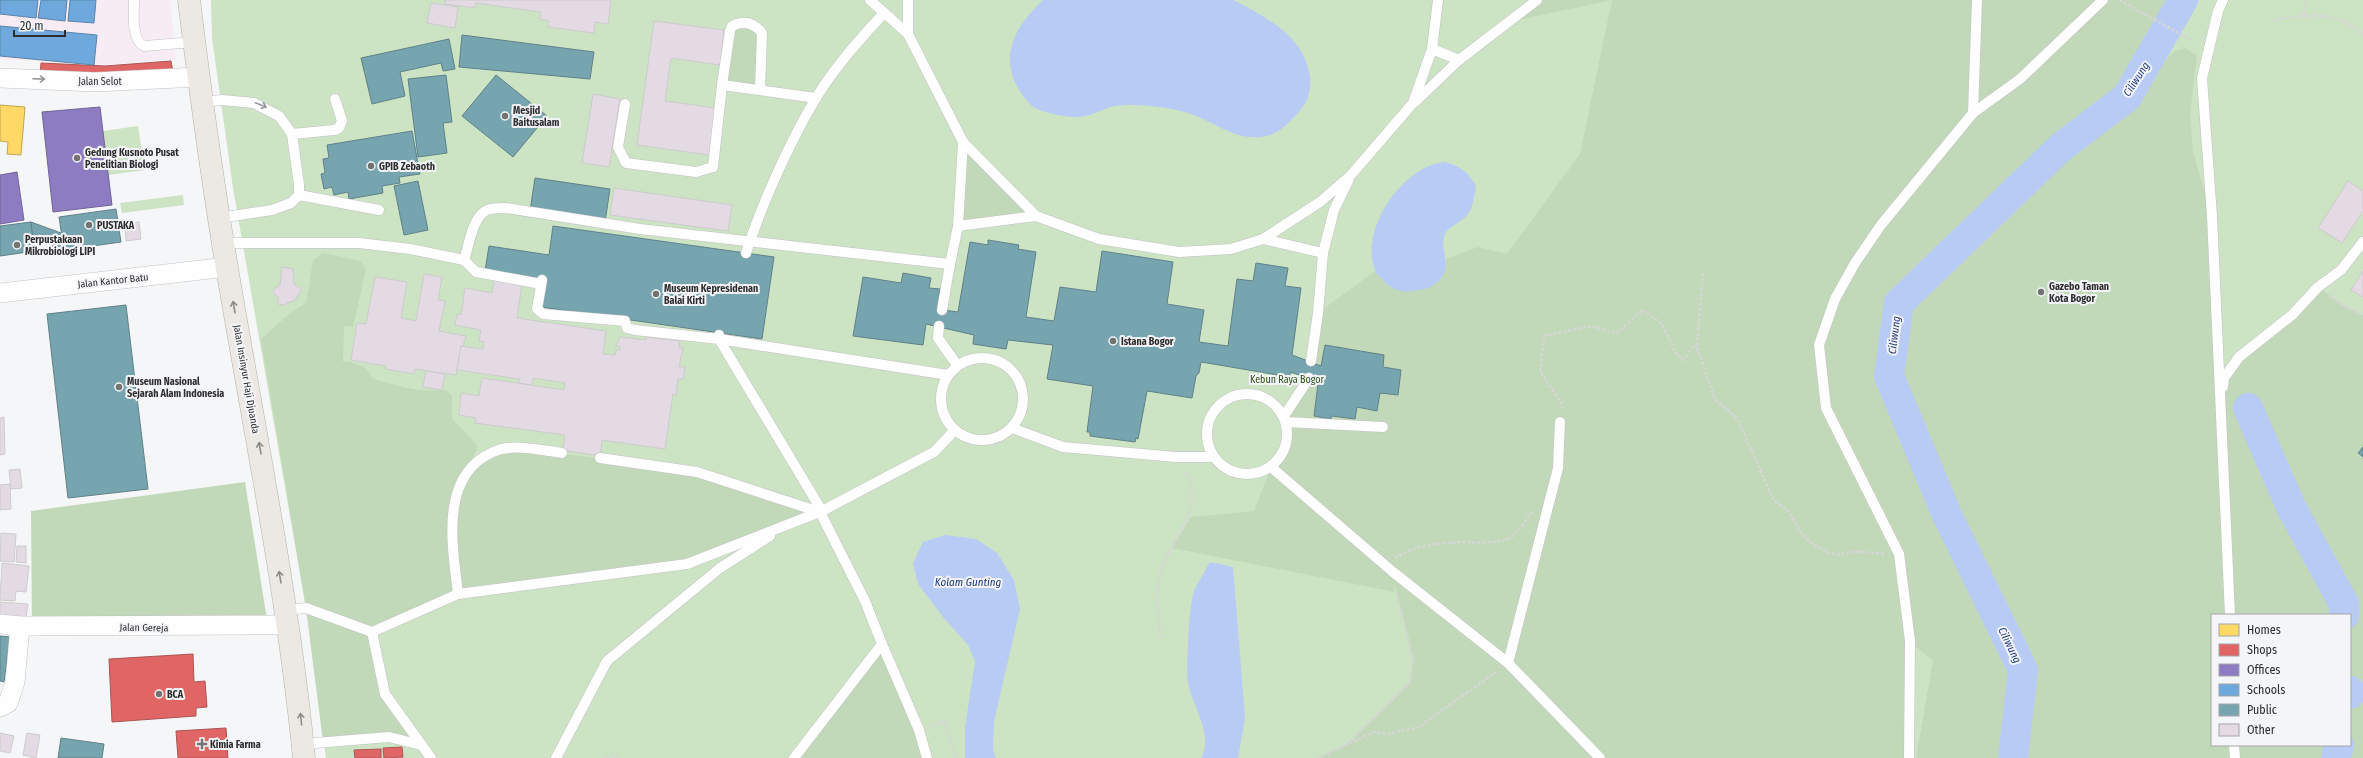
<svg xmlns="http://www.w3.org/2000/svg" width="2363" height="758" viewBox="0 0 2363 758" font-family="'Fira Sans Condensed',sans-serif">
  <rect width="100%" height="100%" fill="#f5f6f7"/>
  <!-- education -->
  <polygon fill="#f8ecf4" points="0,0 170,0 176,59 106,65 0,59"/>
  <!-- green -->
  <g fill="#cce3c4" fill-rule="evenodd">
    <path d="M211 0H2363V758H326L306 608 233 188 212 38ZM2212 615H2350V745H2212Z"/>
    <polygon points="138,126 145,170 109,175 103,131"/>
    <polygon points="183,195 184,205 122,213 120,203"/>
  </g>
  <!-- forest -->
  <g fill="#c2d9b9" fill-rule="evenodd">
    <path d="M1537 0H2183L2127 97 2060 148 1910 292 2061 157 2127 105 2173 52 2185 48 2197 55 2190 115 2193 152 2212 216 2224 378 2318 287 2344 306 2363 315V446L2357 454 2363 459V758H1916L1933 661 1910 642V758H1318L1348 743 1410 683 1413 659 1394 581 1395 592 1172 548 1191 517 1254 511 1271 467 1280 458 1286 447V422L1309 378 1318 384 1314 416 1331 419 1332 416 1355 419 1357 407 1377 410 1380 393 1398 395 1401 370 1383 367 1384 355 1325 345 1321 366 1311 361 1318 313 1375 271 1391 288 1442 278 1446 259 1478 247 1507 254 1580 154 1612 0 1509 22ZM1899 398 2015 653 1960 543ZM2212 615H2350V745H2212Z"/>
    <polygon points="732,26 757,27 760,90 722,85"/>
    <polygon points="963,142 1036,216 958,226"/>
    <path d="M323 253 361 261 366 270 353 327 344 326 343 362 348 361 366 368 373 379C401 386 416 393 446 390L452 395V419L478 446 466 473 493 451 530 449 687 471 820 512 687 564 458 594 372 632 385 694 421 745 389 737 323 742 306 608 261 339 289 314 306 303 313 260Z"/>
    <polygon points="245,482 268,626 32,626 31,511"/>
    <polygon points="882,644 928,758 794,758"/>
  </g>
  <!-- water -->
  <g fill="#b7cbf5">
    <path d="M1043 0H1233C1266 17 1306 37 1310 78 1311 93 1307 104 1296 115 1287 125 1276 136 1261 137 1233 140 1214 121 1188 113 1179 110 1168 108 1159 107 1144 105 1124 104 1110 107 1099 111 1089 117 1076 117 1065 117 1044 113 1035 108 1024 101 1013 82 1011 70 1005 42 1024 18 1043 0Z"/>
    <path d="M1444 162C1460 166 1468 172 1476 186 1474 197 1473 212 1463 219 1457 224 1449 227 1445 234 1439 247 1452 266 1441 278 1433 288 1423 290 1411 291 1401 293 1391 289 1384 281 1381 278 1376 274 1375 270 1359 230 1403 166 1444 162Z"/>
    <polygon points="945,535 976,539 997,553 1014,580 1020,609 994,721 993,750 996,758 965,758 965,728 975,661 968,645 944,618 918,584 913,563 923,542"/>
    <path d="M1210 562 1233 567 1245 718 1238 758H1201C1215 736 1191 704 1188 682 1186 667 1189 605 1194 591 1199 581 1205 571 1210 562Z"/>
  </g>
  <!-- homes -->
  <polygon fill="#ffd966" stroke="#c0a555" points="0,105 25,107 21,155 7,154 8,142 0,141"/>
  <!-- shops -->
  <g fill="#e06666" stroke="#a55">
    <polygon points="171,61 173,72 40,75 41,63 105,66"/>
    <polygon points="193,654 194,682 205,681 207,707 196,708 196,716 112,722 109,659"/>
    <polygon points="226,728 228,758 178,758 176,731"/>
    <polygon points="402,747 403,757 384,758 383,748"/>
    <polygon points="381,749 381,758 355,758 354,750"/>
  </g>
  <!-- offices -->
  <g fill="#8e7cc3" stroke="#716496">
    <polygon points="100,107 112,205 53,212 42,112"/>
    <polygon points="17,172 24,220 0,224 0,175"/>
  </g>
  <!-- schools -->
  <g fill="#6fa8dc" stroke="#5b83a8">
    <polygon points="0,0 38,0 36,18 0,14"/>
    <polygon points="41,0 67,0 65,21 38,18"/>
    <polygon points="70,0 96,0 94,23 68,21"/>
    <polygon points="0,26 97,35 94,65 0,56"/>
  </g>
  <!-- public -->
  <g fill="#76a5af" stroke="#608188">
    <polygon points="462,35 594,52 590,79 459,67"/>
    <polygon points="449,39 455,69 443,71 441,63 400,72 405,96 372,104 361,58"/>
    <polygon points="446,75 452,122 443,123 447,153 418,157 408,79"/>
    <polygon points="496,75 547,116 513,157 462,116"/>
    <polygon points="412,131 420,174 399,177 400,183 382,186 383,193 349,199 348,192 334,195 332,187 324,189 321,174 325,173 323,159 329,158 327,145"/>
    <polygon points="535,178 610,189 605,222 530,211"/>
    <polygon points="418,181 428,230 404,235 394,186"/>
    <polygon points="116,209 121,242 64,250 59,217"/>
    <polygon points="31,222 35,251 0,256 0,226"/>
    <polygon points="31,222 61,233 64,250 33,239"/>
    <polygon points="553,226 774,257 762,339 541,307 545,280 485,271 489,246 549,255"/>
    <polygon points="988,240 1019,245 1018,249 1036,252 1026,317 1054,321 1060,287 1096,292 1102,251 1173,262 1167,304 1204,310 1199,342 1228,346 1237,279 1253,281 1256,263 1288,268 1285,286 1301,288 1292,355 1321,366 1325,345 1384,355 1383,367 1401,370 1398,395 1380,393 1377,411 1357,407 1355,419 1332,416 1331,419 1314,416 1318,384 1309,378 1290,372 1290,377 1201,362 1199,373 1196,376 1192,398 1147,391 1138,439 1136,438 1135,442 1090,436 1090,432 1087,432 1093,386 1047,379 1053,345 1008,340 1006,349 973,344 974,335 926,324 923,345 853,336 863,277 901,283 903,273 931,278 929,288 940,289 937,309 958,312 970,242 988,245"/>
    <polygon points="126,305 148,489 68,498 47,314"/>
    <polygon points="2363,447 2363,457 2358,453"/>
    <polygon points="0,636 10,637 4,682 0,681"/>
    <polygon points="61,738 104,744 102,758 58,758"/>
  </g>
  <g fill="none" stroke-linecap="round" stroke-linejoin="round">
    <!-- river -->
    <g stroke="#b7cbf5" stroke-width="30">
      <polyline points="2248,408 2291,507 2344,604 2344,615"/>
      <polyline points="2350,691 2350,694"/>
      <polyline points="2013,758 2023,670 1947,515 1889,376 1899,303 2060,148 2127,97 2183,0"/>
      <polyline points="2336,758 2339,745"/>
    </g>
  </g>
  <!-- building -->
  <g fill="#e4dae4" stroke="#cccccd">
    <polygon points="445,0 611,0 608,24 595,22 594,33 548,27 549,21 540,19 541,12 476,3 475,8 445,4"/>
    <polygon points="431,3 458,7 455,28 427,23"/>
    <polygon points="654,21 724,30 720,65 671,58 665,101 716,108 709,155 637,145"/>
    <polygon points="593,94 620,99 609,167 582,163"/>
    <polygon points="2348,181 2363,191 2363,211 2342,243 2318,228"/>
    <polygon points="614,188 732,205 728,231 610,215"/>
    <polygon points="139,222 141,239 126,241 125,224"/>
    <polygon points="282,267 293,269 294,284 300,288 301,291 294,301 286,303 285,305 278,304 278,297 273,293 274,289 280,285"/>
    <polygon points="2363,271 2363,297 2351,290"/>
    <polygon points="424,274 442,277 438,300 445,301 439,331 466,336 463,346 461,346 456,375 415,369 414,374 386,369 386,366 351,360 357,323 366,324 375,277 407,282 401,318 416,321"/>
    <polygon points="494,280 522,284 517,318 606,331 603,354 615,355 616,350 620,350 620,347 616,346 620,337 646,340 646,337 680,341 679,348 683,348 679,367 685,367 683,379 678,379 676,395 673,394 665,449 602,440 600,456 563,450 565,435 475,423 476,418 459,415 461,393 479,396 482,378 564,390 565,383 533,378 532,385 519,383 520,379 457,370 461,346 483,349 484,342 479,341 481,330 455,325 457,314 461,315 465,288 492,293"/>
    <polygon points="426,371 445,374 442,390 423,387"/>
    <polygon points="4,417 5,454 0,455 0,418"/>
    <polygon points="20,469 22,488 11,489 9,470"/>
    <polygon points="10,484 11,509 0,510 0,485"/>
    <polygon points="1,533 16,534 14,562 0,561"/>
    <polygon points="17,546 26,546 26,563 16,562"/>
    <polygon points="2,563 29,566 26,592 16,591 15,601 0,600"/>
    <polygon points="0,602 28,604 26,618 0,616"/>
    <polygon points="0,733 14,736 10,753 0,751"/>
    <polygon points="27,733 40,735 36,758 23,755"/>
  </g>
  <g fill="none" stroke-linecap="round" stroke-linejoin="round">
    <defs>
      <g id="lane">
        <path d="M134 0C134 13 131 40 144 46L194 42"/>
        <polyline points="870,0 908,34"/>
        <polyline points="908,0 908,34 963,142 1036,216 1099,239 1179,252 1231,249 1263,239 1320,202 1351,175 1413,103 1432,49 1438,0"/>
        <polyline points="2223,0 2218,11 2202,78 2212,216 2230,615"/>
        <polyline points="1432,49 1459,60"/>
        <path d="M760 90 762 33C754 23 744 20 732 26L730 31 722 85 816 98"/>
        <polyline points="202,102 222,100 254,103 279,116 292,134 299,185 299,195 291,203 272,210 219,218"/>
        <polyline points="1415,102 1459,60 1537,0"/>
        <polyline points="625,104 618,147 626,163 696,172 713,167 722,85"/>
        <polyline points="1973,113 1977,0"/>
        <polyline points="292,134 334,130 339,128 342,121 335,99"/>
        <polyline points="299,195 379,210"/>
        <polyline points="958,226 1036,216"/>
        <polyline points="1263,239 1323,253"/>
        <polyline points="223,243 359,243 410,249 464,260 476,272 541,284"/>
        <path d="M746 253C761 206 790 141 816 98 834 68 860 39 884 13"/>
        <path d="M464 260C469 246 472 217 487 210 493 208 500 208 506 208L640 229 950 264 942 310"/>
        <polyline points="950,264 958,226 963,142"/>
        <polyline points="542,280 537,309 543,314 625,321 627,328 635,330 719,339 948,375"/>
        <polyline points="939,326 938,338 957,365"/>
        <polyline points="719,335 719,339 822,511"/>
        <circle cx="982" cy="399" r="41"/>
        <polyline points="1311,361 1318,313 1323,253 1334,210 1349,179"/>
        <polyline points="2223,387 2224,378 2239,357 2292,315 2318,287 2341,270 2363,242"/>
        <circle cx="1247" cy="434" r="40"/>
        <polyline points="1284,416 1309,378"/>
        <polyline points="1286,422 1383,427"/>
        <polyline points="1012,428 1063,447 1176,457 1214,457"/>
        <polyline points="600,458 697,472 820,512 865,601 882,644 794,758"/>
        <polyline points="1271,467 1393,572 1508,663 1600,758"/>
        <path d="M458 594C453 548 438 476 493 452 513 443 541 450 562 453"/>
        <polyline points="285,610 306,608 372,632 458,594 687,564 822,511 934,452 955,430"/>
        <polyline points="372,632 385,694 431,758"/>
        <polyline points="882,644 919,730 927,758"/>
        <polyline points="1508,663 1558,468 1560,422"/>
        <polyline points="303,744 389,737 421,745"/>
        <polyline points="2234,745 2235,758"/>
        <polyline points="556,758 607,661 720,568 770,536"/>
        <polyline points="1909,758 1910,641 1899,554 1826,408 1819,345 1835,299 1855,263 1881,225 1973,113 2020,79 2103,0"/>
      </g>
      <g id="street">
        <polyline points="0,78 95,82 199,77"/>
        <polyline points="0,293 227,267"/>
        <polyline points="0,624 20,626 287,625"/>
        <polyline points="0,707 8,703 15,682 20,626"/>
      </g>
      <path id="primary" d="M189 0C199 82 210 163 223 244 251 415 287 585 304 758"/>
    </defs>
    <!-- lane casing -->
    <use href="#lane" stroke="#c2c2c3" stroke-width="11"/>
    <!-- street casing -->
    <use href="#street" stroke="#c2c2c3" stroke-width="20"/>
    <!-- primary casing -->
    <use href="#primary" stroke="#b4b0a6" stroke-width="23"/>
    <!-- path -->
    <g stroke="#d6d6d6" stroke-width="2.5" stroke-dasharray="3 2" stroke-linecap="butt">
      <polyline points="2119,0 2191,40"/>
      <polyline points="2304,14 2305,0"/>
      <path d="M2275 20C2306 14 2339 11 2363 35"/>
      <polyline points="1703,273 1697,347 1715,399 1737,418 1774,501 1788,510 1801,533 1815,546 1829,553 1840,555 1855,551 1885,554"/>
      <polyline points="2329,295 2344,306 2363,315"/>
      <polyline points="1562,409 1563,406 1540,371 1544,336 1591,326 1617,333 1642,310 1662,324 1677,355 1684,360 1692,347 1697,347"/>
      <path d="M1395 558C1413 546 1438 543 1460 542 1474 542 1503 545 1514 535 1521 529 1526 519 1532 511"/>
      <path d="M1161 637C1158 616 1154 594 1160 574 1170 536 1209 512 1184 470"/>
      <polyline points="931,726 945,721 956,758"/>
      <polyline points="1348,743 1410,683 1413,659 1396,592"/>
      <polyline points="606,758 611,755 620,758"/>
      <polyline points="1318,758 1374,732 1389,734 1419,727 1497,671"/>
    </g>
    <!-- lane -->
    <use href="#lane" stroke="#fefefe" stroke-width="10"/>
    <!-- street -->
    <use href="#street" stroke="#fefefe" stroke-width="19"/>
    <!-- primary -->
    <use href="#primary" stroke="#ece9e4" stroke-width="22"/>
  </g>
  <!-- one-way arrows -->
  <defs><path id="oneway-shaft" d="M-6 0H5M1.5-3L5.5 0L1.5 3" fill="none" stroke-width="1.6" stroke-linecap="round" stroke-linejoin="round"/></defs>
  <g stroke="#969696">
    <use href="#oneway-shaft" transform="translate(39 79) rotate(2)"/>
    <use href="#oneway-shaft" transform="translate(261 105) rotate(22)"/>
  </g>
  <g stroke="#8c8b89">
    <use href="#oneway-shaft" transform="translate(234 307) rotate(-100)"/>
    <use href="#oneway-shaft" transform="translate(260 448) rotate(-100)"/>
    <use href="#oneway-shaft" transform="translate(280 577) rotate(-99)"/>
    <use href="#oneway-shaft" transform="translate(301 719) rotate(-96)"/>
  </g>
  <!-- markers -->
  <g fill="#737374" stroke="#f4f5f8" stroke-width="1.5">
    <circle cx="505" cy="116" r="4"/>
    <circle cx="77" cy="158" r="4"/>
    <circle cx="371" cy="166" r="4"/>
    <circle cx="89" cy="225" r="4"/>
    <circle cx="17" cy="245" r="4"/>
    <circle cx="2041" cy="292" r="4"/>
    <circle cx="656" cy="294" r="4"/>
    <circle cx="1113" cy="341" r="4"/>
    <circle cx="119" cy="387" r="4"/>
    <circle cx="159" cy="694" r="4"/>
    <path d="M200 738h4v4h4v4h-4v4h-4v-4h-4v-4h4z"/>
  </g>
  <g text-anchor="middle" stroke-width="4" stroke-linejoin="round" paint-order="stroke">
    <!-- street labels -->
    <g font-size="10" fill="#2d2d2e" stroke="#f4f5f8">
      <text x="100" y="85">Jalan Selot</text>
      <text transform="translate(113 280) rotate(-6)" y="4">Jalan Kantor Batu</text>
      <text transform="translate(247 379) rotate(80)" y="4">Jalan Insinyur Haji Djuanda</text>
      <text transform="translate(144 627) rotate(1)" y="4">Jalan Gereja</text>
    </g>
    <!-- poi labels -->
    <g font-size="10" font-weight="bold" fill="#2d2d2e" stroke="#f4f5f8" text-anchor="start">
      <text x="513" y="114">Mesjid<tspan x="513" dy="12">Baitusalam</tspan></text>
      <text x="85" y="156">Gedung Kusnoto Pusat<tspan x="85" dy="12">Penelitian Biologi</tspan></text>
      <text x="379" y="170">GPIB Zebaoth</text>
      <text x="97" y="229">PUSTAKA</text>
      <text x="25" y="243">Perpustakaan<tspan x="25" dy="12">Mikrobiologi LIPI</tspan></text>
      <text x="2049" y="290">Gazebo Taman<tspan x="2049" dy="12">Kota Bogor</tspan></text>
      <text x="664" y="292">Museum Kepresidenan<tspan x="664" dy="12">Balai Kirti</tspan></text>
      <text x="1121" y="345">Istana Bogor</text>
      <text x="127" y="385">Museum Nasional<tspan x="127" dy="12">Sejarah Alam Indonesia</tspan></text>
      <text x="167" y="698">BCA</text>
      <text x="210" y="748">Kimia Farma</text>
    </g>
    <!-- park labels -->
    <g font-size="10" fill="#2a5016" stroke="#f4f5f8">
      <text x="1287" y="383">Kebun Raya Bogor</text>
    </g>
    <!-- water labels -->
    <g font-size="11" font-style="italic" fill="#1d397e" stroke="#f4f5f8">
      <text transform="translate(2136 79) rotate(-57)" y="4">Ciliwung</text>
      <text transform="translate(1894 335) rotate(-83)" y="4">Ciliwung</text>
      <text x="968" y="586">Kolam Gunting</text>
      <text transform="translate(2010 645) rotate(64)" y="4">Ciliwung</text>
    </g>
  </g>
  <!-- legend -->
  <rect x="2211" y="614" width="140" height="132" fill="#f4f5f8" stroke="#a4a5a7"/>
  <rect x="2219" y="624" width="20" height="12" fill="#ffd966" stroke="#a4a5a7"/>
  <text x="2247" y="634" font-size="12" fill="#2d2d2e">Homes</text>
  <rect x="2219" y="644" width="20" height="12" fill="#e06666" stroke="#a4a5a7"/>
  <text x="2247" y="654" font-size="12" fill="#2d2d2e">Shops</text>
  <rect x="2219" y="664" width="20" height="12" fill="#8e7cc3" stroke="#a4a5a7"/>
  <text x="2247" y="674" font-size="12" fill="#2d2d2e">Offices</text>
  <rect x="2219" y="684" width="20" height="12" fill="#6fa8dc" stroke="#a4a5a7"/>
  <text x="2247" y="694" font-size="12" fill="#2d2d2e">Schools</text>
  <rect x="2219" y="704" width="20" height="12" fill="#76a5af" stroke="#a4a5a7"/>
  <text x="2247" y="714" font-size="12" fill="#2d2d2e">Public</text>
  <rect x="2219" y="724" width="20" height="12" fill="#e4dae4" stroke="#a4a5a7"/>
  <text x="2247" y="734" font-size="12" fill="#2d2d2e">Other</text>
  <!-- scale -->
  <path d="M14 30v6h51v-6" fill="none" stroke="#2d2d2e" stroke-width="2"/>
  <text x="20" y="30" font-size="12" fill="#2d2d2e" stroke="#f4f5f8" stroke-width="3" paint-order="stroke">20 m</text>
</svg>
